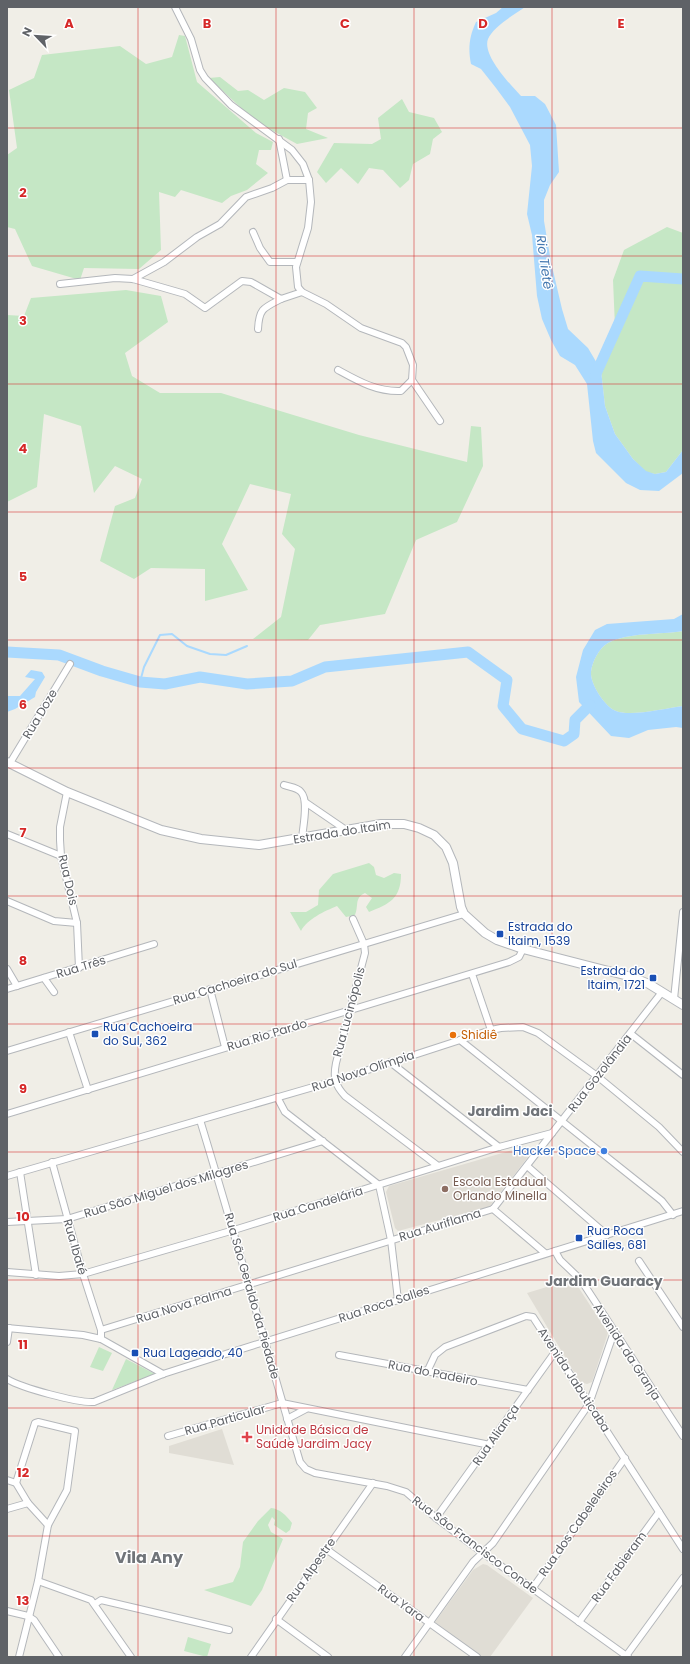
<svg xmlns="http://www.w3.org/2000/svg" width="690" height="1664" viewBox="0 0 690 1664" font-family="Poppins,sans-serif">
  <rect width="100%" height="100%" fill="#f0eee7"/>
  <!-- education -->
  <g fill="#e0ddd5">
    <polygon points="526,1146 528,1157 489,1207 398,1231 395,1228 386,1192 389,1186"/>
    <polygon points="573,1279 608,1333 592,1382 587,1384 580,1382 527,1293"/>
    <polygon points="222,1429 234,1465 169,1453 169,1446"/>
    <polygon points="483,1564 487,1565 533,1598 490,1657 482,1657 435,1622 473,1570"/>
  </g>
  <!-- green -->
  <g fill="#c5e7c5">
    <polygon points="179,35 185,36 197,82 256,133 273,142 271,150 259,150 256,164 268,173 247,190 231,196 222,203 181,190 175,197 159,192 161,250 139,269 84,268 80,280 32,266 15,229 7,227 7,155 17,148 9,90 34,78 42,55 120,46 146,64 172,57"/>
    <polygon points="220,77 238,91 248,90 264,100 284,88 305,92 317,108 308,113 306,129 328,138 297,144 255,121 209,78"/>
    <polygon points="402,99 409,112 434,118 442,132 433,139 430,154 413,164 409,180 400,188 383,170 369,168 358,184 341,168 326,183 317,172 334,143 372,144 381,139 378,118"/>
    <polygon points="667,227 683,233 683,450 666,472 655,474 646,472 633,459 615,434 605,406 601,370 615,327 613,280 624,250"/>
    <polygon points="126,290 161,296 168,322 125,353 132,376 160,393 221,393 359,435 467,462 471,426 481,427 483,466 457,522 416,540 385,614 320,625 308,640 253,639 281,617 295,549 282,534 291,494 250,484 222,544 248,590 205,601 205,569 151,568 134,579 100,561 115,506 135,498 142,479 115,466 94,493 81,426 44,414 37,487 7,502 7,315 24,316 31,298"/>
    <path d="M683 631V706C666 708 631 717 616 711 605 707 590 684 591 672 592 662 599 648 608 643 629 632 659 635 683 631Z"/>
    <path d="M369 863 374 867 376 875 384 878 394 873 401 874C401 899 389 904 369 912L366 907 372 898 365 893C354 898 359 906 355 915L346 917 337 906C325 911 307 919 301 931L290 912H306L318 905 319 890 333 874Z"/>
    <polygon points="99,1347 112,1353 103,1371 90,1367"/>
    <polygon points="126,1359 155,1374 112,1390"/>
    <path d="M271 1508C280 1509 286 1515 292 1523L290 1530 286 1533 274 1525 275 1520 272 1517 268 1525 271 1532 283 1539 262 1590 251 1606 204 1590 233 1582 240 1567 243 1542 258 1521Z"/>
    <polygon points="188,1637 211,1644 207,1657 184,1651"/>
  </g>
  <!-- water -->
  <g fill="#aad9fe">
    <path d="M503 7H525C515 14 493 27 488 39 482 55 510 84 521 96H535L545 104 556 125 559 172 550 185 544 200V221L551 262 562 309 568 329 588 348 601 370 605 406 615 434 633 459 646 471 655 474 666 472 683 450V473L659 491 640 490 626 483 596 453 593 441 587 384 575 365 560 356 551 340 542 319 537 296 532 235 527 214 532 166 530 145 510 107 496 88 481 69 471 64C468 49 469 37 476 22L496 13Z"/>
    <path d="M683 614V631C659 635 629 632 608 643 599 648 592 662 591 672 590 684 605 707 616 711 631 717 666 708 683 706V728L676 727 648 730 629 738 611 736 579 702 576 677 583 650 595 630 607 624 674 619Z"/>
    <polygon points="31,670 42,672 45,677 36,692 35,697 15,709 7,712 7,696 20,696 35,679 25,677"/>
  </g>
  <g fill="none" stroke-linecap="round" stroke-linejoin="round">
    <!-- stream -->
    <polyline stroke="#aad9fe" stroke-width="2" points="140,682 144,667 160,635 172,634 187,646 210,654 226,655 247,646"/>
    <!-- river -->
    <g stroke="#aad9fe" stroke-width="11">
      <polyline points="595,376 640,276 683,279"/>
      <polyline points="7,652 59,655 102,671 140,682 165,684 200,677 247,684 292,681 325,667 468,652 507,680 503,706 522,729 564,741 574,734 575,720 590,705"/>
    </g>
    <defs>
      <g id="minor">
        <polyline points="175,7 191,39 200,70 205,78 231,105 292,150 303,164 309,180 311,202 308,228 296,267 298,287 302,292 326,304 361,328 402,343 406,347 413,365 412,380 440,421"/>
        <polyline points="279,139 287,180"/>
        <polyline points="253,232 260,248 270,262 297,262"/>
        <polyline points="133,279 164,262 197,237 220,224 246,197 272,188 287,180 309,180"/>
        <polyline points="60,284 115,278 133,279 185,294 205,308 242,281 251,282 281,299 302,292"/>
        <path d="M258 329C259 309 263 308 281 299"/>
        <path d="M338 370C358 381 377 392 401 391L412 380"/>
        <polyline points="10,763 70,664"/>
        <path d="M284 785C289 787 297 787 301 792 309 800 303 827 302 838"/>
        <polyline points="67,792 60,827 60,840 61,856 77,923 79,968"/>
        <polyline points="305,802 346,830"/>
        <polyline points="7,834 61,856"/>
        <polyline points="7,901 54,921 77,923"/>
        <path d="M353 919 364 944 365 953 336 1063C333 1078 335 1085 345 1096L438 1166"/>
        <polyline points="7,969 17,986"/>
        <polyline points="472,974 491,1030"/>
        <polyline points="44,978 54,992"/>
        <polyline points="7,989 154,944"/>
        <polyline points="210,989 225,1047"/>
        <polyline points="674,999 683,912"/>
        <polyline points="69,1032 88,1090"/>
        <polyline points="631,1034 683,1075"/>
        <polyline points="460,1040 662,1201 673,1215"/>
        <polyline points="7,1051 464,914"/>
        <polyline points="390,1062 499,1147"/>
        <polyline points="277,1097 285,1112 379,1185 391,1240 398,1300"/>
        <polyline points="7,1114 509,962 519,957 523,949"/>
        <path d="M200 1120C235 1234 266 1348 300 1462L306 1469 315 1473 387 1486 406 1492 436 1518 483 1553 628 1657"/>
        <polyline points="52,1162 83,1274 101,1330"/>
        <polyline points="527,1166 607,1235"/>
        <polyline points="20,1172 36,1275"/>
        <polyline points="7,1176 334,1081 491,1030 501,1028 523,1027 538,1033 597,1076 659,1127 683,1152"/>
        <polyline points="493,1209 662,992"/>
        <polyline points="493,1209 545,1253"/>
        <polyline points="7,1222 67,1219 323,1141"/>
        <polyline points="555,1251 560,1260 581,1280 683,1436"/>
        <polyline points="639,1261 683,1327"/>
        <polyline points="7,1272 59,1276 83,1274 234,1230 499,1147 552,1133"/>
        <polyline points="7,1328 83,1335 101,1339 163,1374"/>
        <polyline points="101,1339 101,1330 493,1209"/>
        <polyline points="7,1342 9,1328"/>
        <polyline points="339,1355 528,1390"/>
        <polyline points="427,1372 435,1355 445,1347 526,1316 533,1317 683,1549"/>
        <path d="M7 1379C22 1388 77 1403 94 1402L163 1374 216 1357 683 1211"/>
        <polyline points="287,1419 306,1409"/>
        <polyline points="168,1436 282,1403 490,1445"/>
        <polyline points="7,1480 16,1483 28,1503 48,1525"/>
        <polyline points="16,1483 35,1423 38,1422 75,1431 67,1490 48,1525 38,1581 19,1657"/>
        <polyline points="7,1509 28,1503"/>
        <polyline points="436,1518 555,1352"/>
        <polyline points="326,1549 477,1657"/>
        <polyline points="38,1581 91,1600 131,1657"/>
        <polyline points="532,1589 625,1458"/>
        <polyline points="95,1604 101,1600 229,1630"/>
        <polyline points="7,1611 28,1616 34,1620 59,1657"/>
        <polyline points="276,1619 328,1657"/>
        <polyline points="579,1622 659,1512"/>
        <polyline points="626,1656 683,1578"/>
        <polyline points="251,1657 373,1483"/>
        <polyline points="405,1657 473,1562 493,1543 589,1404 614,1332"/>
      </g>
      <polyline id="tertiary" points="7,762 67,792 161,830 201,839 259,845 381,824 404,824 419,828 434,835 446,847 453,863 461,907 464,914 485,933 497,940 523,949 632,977 649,984 683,1005"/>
    </defs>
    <!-- minor casing -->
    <use href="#minor" stroke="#b4b7bb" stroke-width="8"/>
    <!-- tertiary casing -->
    <use href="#tertiary" stroke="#b4b7bb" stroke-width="10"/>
    <!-- minor -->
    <use href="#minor" stroke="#fff" stroke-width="6"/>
    <!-- tertiary -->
    <use href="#tertiary" stroke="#fff" stroke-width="8"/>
  </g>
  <!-- grid -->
  <path fill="none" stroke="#d62828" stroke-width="1" stroke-opacity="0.55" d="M138 7V1657M276 7V1657M414 7V1657M552 7V1657M7 128H683M7 256H683M7 384H683M7 512H683M7 640H683M7 768H683M7 896H683M7 1024H683M7 1152H683M7 1280H683M7 1408H683M7 1536H683"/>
  <!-- markers -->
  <g fill="#1a4fb4" stroke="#fff" stroke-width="1.5">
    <rect x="496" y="930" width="8" height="8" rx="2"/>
    <rect x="649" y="974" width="8" height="8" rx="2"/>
    <rect x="91" y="1030" width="8" height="8" rx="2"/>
    <rect x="575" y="1234" width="8" height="8" rx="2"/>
    <rect x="131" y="1349" width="8" height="8" rx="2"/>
  </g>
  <circle fill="#e8710a" stroke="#fff" stroke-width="1.5" cx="453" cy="1035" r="4"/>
  <circle fill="#3f7fe0" stroke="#fff" stroke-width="1.5" cx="604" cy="1151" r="4"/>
  <circle fill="#8d6e63" stroke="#fff" stroke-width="1.5" cx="445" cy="1189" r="4"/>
  <path fill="#e0444e" stroke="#fff" stroke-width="1.5" d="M245 1431h4v4h4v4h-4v4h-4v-4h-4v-4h4z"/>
  <g text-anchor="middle" stroke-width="3" stroke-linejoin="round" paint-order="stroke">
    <!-- street labels -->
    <g font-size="12" fill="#5f6267" stroke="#fff">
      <text transform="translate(40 714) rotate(-59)" y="4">Rua Doze</text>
      <text transform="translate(342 832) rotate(-9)" y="4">Estrada do Itaim</text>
      <text transform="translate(68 880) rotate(77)" y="4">Rua Dois</text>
      <text transform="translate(81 967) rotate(-17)" y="4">Rua Três</text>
      <text transform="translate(235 982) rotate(-17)" y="4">Rua Cachoeira do Sul</text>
      <text transform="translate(349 1012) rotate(-75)" y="4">Rua Lucinópolis</text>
      <text transform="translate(267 1035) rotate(-17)" y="4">Rua Rio Pardo</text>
      <text transform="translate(363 1071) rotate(-18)" y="4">Rua Nova Olímpia</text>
      <text transform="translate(600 1073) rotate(-52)" y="4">Rua Gozolândia</text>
      <text transform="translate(166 1189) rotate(-17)" y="4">Rua São Miguel dos Milagres</text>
      <text transform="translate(318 1204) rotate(-17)" y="4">Rua Candelária</text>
      <text transform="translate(440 1225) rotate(-17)" y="4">Rua Auriflama</text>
      <text transform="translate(75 1247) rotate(74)" y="4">Rua Ibaté</text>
      <text transform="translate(252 1296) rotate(74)" y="4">Rua São Geraldo da Piedade</text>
      <text transform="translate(384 1304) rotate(-18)" y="4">Rua Roca Salles</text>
      <text transform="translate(184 1305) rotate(-17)" y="4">Rua Nova Palma</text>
      <text transform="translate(627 1352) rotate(57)" y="4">Avenida da Granja</text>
      <text transform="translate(433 1373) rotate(11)" y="4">Rua do Padeiro</text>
      <text transform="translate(574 1380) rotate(57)" y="4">Avenida Jabuticaba</text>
      <text transform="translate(225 1420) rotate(-16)" y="4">Rua Particular</text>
      <text transform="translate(496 1435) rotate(-55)" y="4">Rua Aliança</text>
      <text transform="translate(578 1523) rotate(-55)" y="4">Rua dos Cabeleleiros</text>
      <text transform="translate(475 1545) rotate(37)" y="4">Rua São Francisco Conde</text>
      <text transform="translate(619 1567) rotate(-54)" y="4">Rua Fabieram</text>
      <text transform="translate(311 1570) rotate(-55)" y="4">Rua Alpestre</text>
      <text transform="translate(401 1603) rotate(36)" y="4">Rua Yara</text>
    </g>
    <!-- transit labels -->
    <g font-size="12" fill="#164399" stroke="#fff" text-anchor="start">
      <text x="508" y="931">Estrada do<tspan x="508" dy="14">Itaim, 1539</tspan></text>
      <text x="645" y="975" text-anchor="end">Estrada do<tspan x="645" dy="14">Itaim, 1721</tspan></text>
      <text x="103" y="1031">Rua Cachoeira<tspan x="103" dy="14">do Sul, 362</tspan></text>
      <text x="587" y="1235">Rua Roca<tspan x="587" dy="14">Salles, 681</tspan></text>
      <text x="143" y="1357">Rua Lageado, 40</text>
    </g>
    <!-- food labels -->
    <g font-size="12" fill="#c56008" stroke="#fff" text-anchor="start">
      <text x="461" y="1039">Shidiê</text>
    </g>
    <!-- shop labels -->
    <g font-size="12" fill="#366cbe" stroke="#fff" text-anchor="end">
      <text x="596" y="1155">Hacker Space</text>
    </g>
    <!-- education labels -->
    <g font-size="12" fill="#785e54" stroke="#fff" text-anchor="start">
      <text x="453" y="1186">Escola Estadual<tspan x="453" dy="14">Orlando Minella</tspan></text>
    </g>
    <!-- health labels -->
    <g font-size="12" fill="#be3a42" stroke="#fff" text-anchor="start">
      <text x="256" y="1434">Unidade Básica de<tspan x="256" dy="14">Saúde Jardim Jacy</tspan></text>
    </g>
    <!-- water labels -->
    <g font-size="13" font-style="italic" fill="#4579b1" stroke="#fff">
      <text transform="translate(545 262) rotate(82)" y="5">Rio Tietê</text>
    </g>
    <!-- quarter labels -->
    <g font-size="14" font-weight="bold" fill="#707479" stroke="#fff">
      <text x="510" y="1116">Jardim Jaci</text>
      <text x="604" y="1286">Jardim Guaracy</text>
    </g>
    <!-- district labels -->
    <g font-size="16" font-weight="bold" fill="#707479" stroke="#fff">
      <text x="149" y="1563">Vila Any</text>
    </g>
  </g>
  <g font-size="13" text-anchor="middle" font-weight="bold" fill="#d62828" stroke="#fff" stroke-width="3" stroke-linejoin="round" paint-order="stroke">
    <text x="69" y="28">A</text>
    <text x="207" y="28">B</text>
    <text x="345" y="28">C</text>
    <text x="483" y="28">D</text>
    <text x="621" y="28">E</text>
    <text x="23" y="197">2</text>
    <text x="23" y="325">3</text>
    <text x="23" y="453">4</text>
    <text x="23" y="581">5</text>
    <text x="23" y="709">6</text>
    <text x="23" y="837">7</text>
    <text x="23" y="965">8</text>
    <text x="23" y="1093">9</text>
    <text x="23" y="1221">10</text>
    <text x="23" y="1349">11</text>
    <text x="23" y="1477">12</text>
    <text x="23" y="1605">13</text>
  </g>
  <!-- border -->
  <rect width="690" height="1664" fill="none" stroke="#5f6267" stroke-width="16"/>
  <!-- north arrow -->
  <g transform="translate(36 36) rotate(295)" stroke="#ffffff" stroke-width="3" paint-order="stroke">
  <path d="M0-3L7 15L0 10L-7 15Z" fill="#5f6267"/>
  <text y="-6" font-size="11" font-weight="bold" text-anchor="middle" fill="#5f6267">N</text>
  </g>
</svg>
